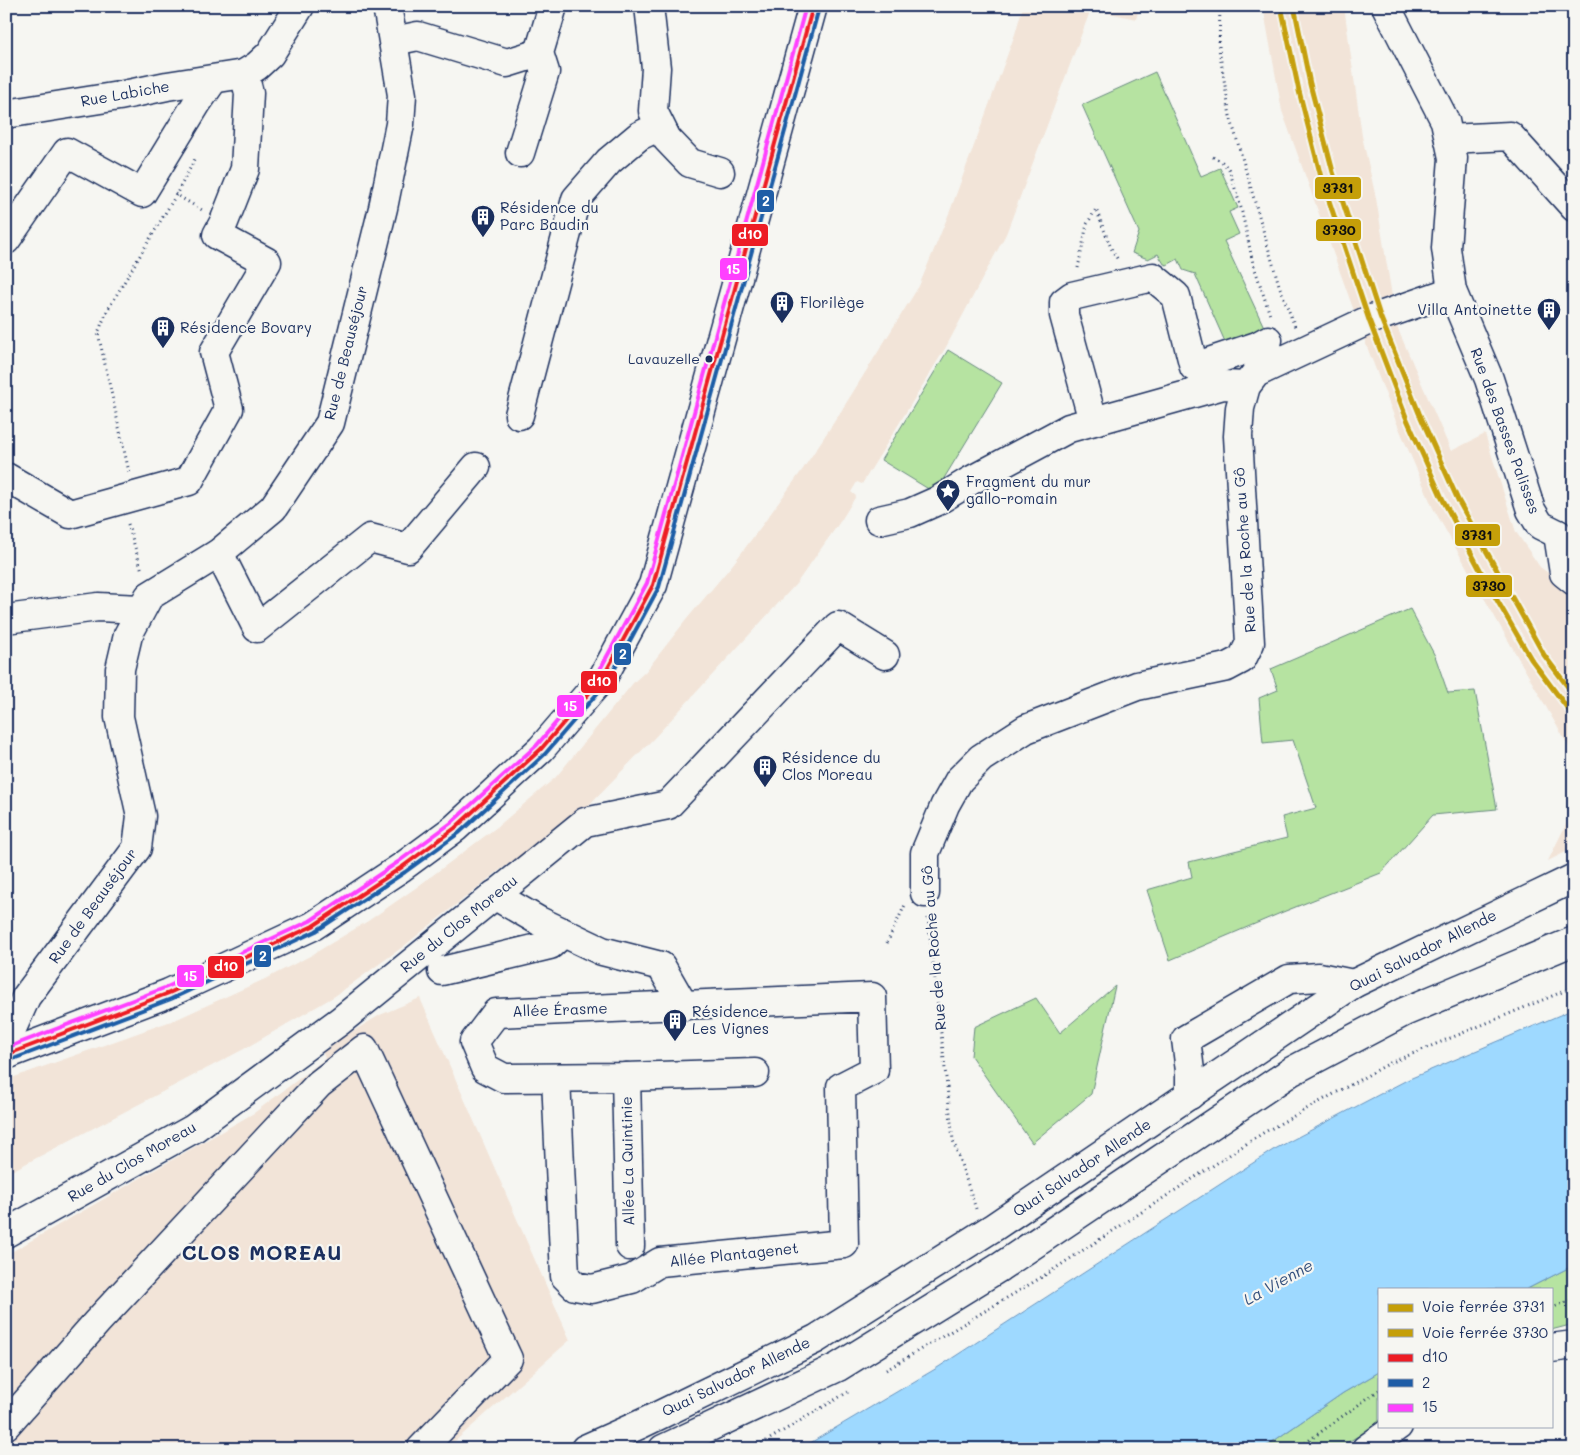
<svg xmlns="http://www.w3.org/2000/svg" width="1580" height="1455" viewBox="0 0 1580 1455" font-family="Mali,sans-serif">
  <rect width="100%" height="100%" fill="#f6f6f2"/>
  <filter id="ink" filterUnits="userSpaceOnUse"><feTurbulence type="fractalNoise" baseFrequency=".02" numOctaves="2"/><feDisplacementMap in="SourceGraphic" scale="10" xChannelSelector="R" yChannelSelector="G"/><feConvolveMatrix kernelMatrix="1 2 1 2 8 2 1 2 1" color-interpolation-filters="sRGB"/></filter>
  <g filter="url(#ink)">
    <!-- built -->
    <g fill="#f2e4d8">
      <polygon points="1023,6 1140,6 1136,19 1091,9 1006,234 946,347 862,484 857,482 851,492 856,496 842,519 796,584 656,736 581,813 497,872 404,946 335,996 244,1049 6,1174 6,1080 177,1019 267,978 310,956 368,921 417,887 497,827 556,777 634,682 646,671 686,620 733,564 763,524 803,469 840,413 919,286 950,211 1015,34"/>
      <polygon points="1263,6 1344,6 1362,136 1376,198 1397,327 1451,451 1485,434 1516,532 1540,567 1574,592 1574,756 1433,508 1396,421 1367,347 1282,111"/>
      <polygon points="1574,808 1574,848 1548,861"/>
      <polygon points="420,998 570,1340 446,1449 6,1449 6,1255 254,1113 325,1059 322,1050 380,1015"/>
    </g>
    <!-- green -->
    <g fill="#b6e3a1" stroke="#688980">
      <polygon points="1155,72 1201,176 1220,168 1238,208 1229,212 1239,234 1224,241 1264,327 1226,344 1195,274 1183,270 1178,259 1167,265 1164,264 1158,254 1148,259 1132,253 1139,232 1082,105"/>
      <polygon points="948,350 1002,383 935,493 881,460"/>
      <polygon points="1410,609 1435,656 1448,693 1475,691 1497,809 1433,815 1381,873 1283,912 1170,960 1147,890 1192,877 1189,862 1287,838 1282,817 1316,808 1293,740 1263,743 1259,698 1278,690 1271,669"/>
      <polygon points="1115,986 1091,1094 1032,1143 971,1056 974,1027 1036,998 1060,1033"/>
      <polygon points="1574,1265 1574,1324 1551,1330 1551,1289 1527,1289"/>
      <polygon points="1379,1372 1379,1424 1336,1449 1262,1449 1343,1393"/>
    </g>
    <!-- water -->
    <polygon fill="#9ed9ff" stroke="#6a95bf" points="1574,1009 1574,1265 1527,1289 1379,1289 1379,1372 1343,1393 1262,1449 800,1449 937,1368 1273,1150 1407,1080"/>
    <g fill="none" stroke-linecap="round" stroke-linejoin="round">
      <defs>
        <g id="minor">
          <polyline points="649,6 656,68 653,111 667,139 690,163 720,172"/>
          <polyline points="1386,6 1445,121 1453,158 1446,248 1452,291 1489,379 1531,510 1540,525 1558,534"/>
          <polyline points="394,41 418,36 507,63 539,53"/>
          <polyline points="6,114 119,96 167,86 244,74 257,66 270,54 300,6"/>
          <polyline points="1449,139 1510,136 1574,207"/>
          <polyline points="520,153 545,72 539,53 553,6"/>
          <polyline points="6,240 67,152 142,193 197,103 213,80"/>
          <polyline points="519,415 576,199 609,161 639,136 660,126"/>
          <polyline points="1093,421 1064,315 1064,302 1072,296 1153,277 1176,296 1194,367 1257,346 1268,340"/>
          <polyline points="6,477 70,514 189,481 229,409 214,352 267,262 217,235 224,222 245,169 249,93 244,74"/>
          <polyline points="879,520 910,513 937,501 970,481 1069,428 1223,385 1246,386"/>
          <polyline points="1558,534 1564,573 1574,581"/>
          <polyline points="219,553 257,628 370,538 408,548 476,467"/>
          <polyline points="6,619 98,607 141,609"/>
          <polyline points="925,893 925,853 945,805 959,780 981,758 1026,729 1137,686 1227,667 1242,659 1250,643 1238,436 1240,408 1246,386 1256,373 1369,320 1452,291"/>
          <polyline points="494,895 539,921 602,951 661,966 684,1006"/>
          <polyline points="442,971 550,945 563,933"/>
          <polyline points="9,1054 11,1031 26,997 137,848 141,816 119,717 120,669 128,635 149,596 219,553 273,508 330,423 383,208 400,124 402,95 387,6"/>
          <polyline points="626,1077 630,1246"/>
          <polyline points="556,1078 565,1276 575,1286 592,1289 632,1279 660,1262 844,1244 841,1087 874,1070 872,997 496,1013 474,1042 485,1068 504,1078 626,1077 755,1073"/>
          <polyline points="1190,1095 1190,1071 1186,1039 1289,979 1319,977 1353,984"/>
          <polyline points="6,1233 193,1129 340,1021 585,822 668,805 838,626 885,655"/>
          <polyline points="1551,1348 1574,1345"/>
          <polyline points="6,1425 97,1322 319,1084 364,1049 508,1359 421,1449"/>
          <polyline points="1366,1449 1398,1426"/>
        </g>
        <g id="major">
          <polyline points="6,1055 169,993 313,926 402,867 455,828 541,749 603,677 653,585 813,6"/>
          <polyline points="585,1449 641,1424 816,1339 994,1227 1353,984 1574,878"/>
          <polyline points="663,1449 838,1367 1000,1267 1292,1071 1404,1012 1574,941"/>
        </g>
      </defs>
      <!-- minor casing -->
      <use href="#minor" stroke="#1b2f5e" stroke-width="31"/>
      <!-- major casing -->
      <use href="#major" stroke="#1b2f5e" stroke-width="31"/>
      <!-- path -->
      <g stroke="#1b2f5e" stroke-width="3" stroke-dasharray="1 4" stroke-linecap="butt">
        <polyline points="1220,6 1219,49 1230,116 1279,285 1295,327"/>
        <polyline points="1213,157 1222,162 1229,169 1241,208 1253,263 1270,315"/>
        <polyline points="175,194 202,210"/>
        <polyline points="1078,268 1087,224 1096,209 1111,248 1118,260"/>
        <polyline points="129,472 98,333 107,311 176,195 196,157"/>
        <polyline points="128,524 142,571"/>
        <polyline points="928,918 953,1140 976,1209"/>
        <polyline points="887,943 905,905"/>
        <polyline points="1551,1308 1574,1299"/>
        <polyline points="886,1370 1042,1277 1263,1133 1390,1063 1574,987"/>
        <polyline points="753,1449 848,1392"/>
        <polyline points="1297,1449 1379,1390"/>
      </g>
      <!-- minor -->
      <use href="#minor" stroke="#f6f6f2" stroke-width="28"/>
      <!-- major -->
      <use href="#major" stroke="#f6f6f2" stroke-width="28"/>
      <defs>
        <polyline id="bus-1" points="6,1055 169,993 313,926 402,867 455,828 541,749 603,677 653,585 813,6"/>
        <polyline id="bus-2" points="8,1061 171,999 316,931 405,872 459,833 545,754 608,681 659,587 819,8"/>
        <polyline id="bus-3" points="6,1048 167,987 310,921 398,862 451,823 537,745 598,673 647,583 806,6"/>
      </defs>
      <!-- bus-1 casing -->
      <use href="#bus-1" stroke="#f6f6f2" stroke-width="8"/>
      <!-- bus-2 casing -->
      <use href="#bus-2" stroke="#f6f6f2" stroke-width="8"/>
      <!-- bus-3 casing -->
      <use href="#bus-3" stroke="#f6f6f2" stroke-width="8"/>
      <!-- bus-1 -->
      <use href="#bus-1" stroke="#ed1c24" stroke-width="4"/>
      <!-- bus-2 -->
      <use href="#bus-2" stroke="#1f5da6" stroke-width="4"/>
      <!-- bus-3 -->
      <use href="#bus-3" stroke="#ff40ff" stroke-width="4"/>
      <defs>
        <polyline id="rail-1" points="1294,6 1310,84 1333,172 1380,316 1419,413 1458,500 1544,655 1574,695"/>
        <polyline id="rail-2" points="1281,6 1299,91 1321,177 1369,320 1406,417 1442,498 1486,581 1531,659 1574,717"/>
      </defs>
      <!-- rail-1 casing -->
      <use href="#rail-1" stroke="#f6f6f2" stroke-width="9"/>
      <!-- rail-2 casing -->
      <use href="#rail-2" stroke="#f6f6f2" stroke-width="9"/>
      <!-- rail-1 -->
      <use href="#rail-1" stroke="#c59f09" stroke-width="5"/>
      <!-- rail-2 -->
      <use href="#rail-2" stroke="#c59f09" stroke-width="5"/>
    </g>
  </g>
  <!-- icons -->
  <defs>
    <symbol id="building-pin" viewBox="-11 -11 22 30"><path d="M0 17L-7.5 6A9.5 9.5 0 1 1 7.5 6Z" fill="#1b2f5e" stroke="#f6f6f2"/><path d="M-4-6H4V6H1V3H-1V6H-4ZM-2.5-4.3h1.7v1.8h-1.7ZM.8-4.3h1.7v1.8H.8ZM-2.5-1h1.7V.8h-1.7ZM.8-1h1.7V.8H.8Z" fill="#fff"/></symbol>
    <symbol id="sight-pin" viewBox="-11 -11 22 30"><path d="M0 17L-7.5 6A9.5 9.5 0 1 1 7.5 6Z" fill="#1b2f5e" stroke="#f6f6f2"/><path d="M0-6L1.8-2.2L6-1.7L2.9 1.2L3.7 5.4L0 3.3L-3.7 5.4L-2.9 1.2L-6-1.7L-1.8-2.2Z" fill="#fff"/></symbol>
  </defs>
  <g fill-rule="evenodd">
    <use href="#building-pin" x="469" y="203" width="28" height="38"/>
    <use href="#building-pin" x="768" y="289" width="28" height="38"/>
    <use href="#building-pin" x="1535" y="296" width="28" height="38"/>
    <use href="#building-pin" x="149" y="314" width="28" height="38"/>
    <use href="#sight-pin" x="934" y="477" width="28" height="38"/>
    <use href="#building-pin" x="751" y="753" width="28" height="38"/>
    <use href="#building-pin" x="661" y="1007" width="28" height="38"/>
  </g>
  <!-- markers -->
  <circle fill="#1b2f5e" stroke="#f6f6f2" stroke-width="2" cx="709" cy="359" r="4.5"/>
  <g text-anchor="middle" stroke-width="4.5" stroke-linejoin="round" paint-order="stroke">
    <!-- bus labels -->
    <g font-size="14" fill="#1b2f5e" stroke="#f6f6f2" text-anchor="end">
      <text x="700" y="364">Lavauzelle</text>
    </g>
    <!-- street labels -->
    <g font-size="15" fill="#1b2f5e" stroke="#f6f6f2">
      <text transform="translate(125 94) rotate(-10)" y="5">Rue Labiche</text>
      <text transform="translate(346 353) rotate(-76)" y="5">Rue de Beauséjour</text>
      <text transform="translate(1505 431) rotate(70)" y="5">Rue des Basses Palisses</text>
      <text transform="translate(1245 550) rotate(-94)" y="5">Rue de la Roche au Gô</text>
      <text transform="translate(93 906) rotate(-54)" y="5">Rue de Beauséjour</text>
      <text transform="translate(459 924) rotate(-39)" y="5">Rue du Clos Moreau</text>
      <text transform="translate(934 948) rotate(-95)" y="5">Rue de la Roche au Gô</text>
      <text transform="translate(1423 951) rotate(-27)" y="5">Quai Salvador Allende</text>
      <text transform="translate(560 1010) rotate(-2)" y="5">Allée Érasme</text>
      <text transform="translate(628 1161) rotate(-91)" y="5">Allée La Quintinie</text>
      <text transform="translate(132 1162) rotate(-30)" y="5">Rue du Clos Moreau</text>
      <text transform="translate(1082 1168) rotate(-34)" y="5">Quai Salvador Allende</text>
      <text transform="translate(734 1255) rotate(-6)" y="5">Allée Plantagenet</text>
      <text transform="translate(736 1377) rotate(-26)" y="5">Quai Salvador Allende</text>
    </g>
    <!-- poi labels -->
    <g font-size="15" fill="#1b2f5e" stroke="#f6f6f2" text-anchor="start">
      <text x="500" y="213">Résidence du<tspan x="500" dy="17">Parc Baudin</tspan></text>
      <text x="800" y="308">Florilège</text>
      <text x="1532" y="315" text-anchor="end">Villa Antoinette</text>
      <text x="180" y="333">Résidence Bovary</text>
      <text x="966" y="487">Fragment du mur<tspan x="966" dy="17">gallo-romain</tspan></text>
      <text x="782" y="763">Résidence du<tspan x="782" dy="17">Clos Moreau</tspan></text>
      <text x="692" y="1017">Résidence<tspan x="692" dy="17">Les Vignes</tspan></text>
    </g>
    <!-- water labels -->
    <g font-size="16" font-style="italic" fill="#35517e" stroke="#f6f6f2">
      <text transform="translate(1278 1282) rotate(-29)" y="6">La Vienne</text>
    </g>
    <!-- district labels -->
    <g font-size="20" font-weight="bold" letter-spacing="1" fill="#1b2f5e" stroke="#f6f6f2">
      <text x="262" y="1260">CLOS MOREAU</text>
    </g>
  </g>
  <g stroke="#f6f6f2" stroke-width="2">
    <rect x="1314" y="176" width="48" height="24" rx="5" fill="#c59f09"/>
    <rect x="756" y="189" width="19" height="24" rx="5" fill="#1f5da6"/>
    <rect x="1315" y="218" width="47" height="24" rx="5" fill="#c59f09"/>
    <rect x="731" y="223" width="38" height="24" rx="5" fill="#ed1c24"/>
    <rect x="719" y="257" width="29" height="24" rx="5" fill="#ff40ff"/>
    <rect x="1454" y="523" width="47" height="24" rx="5" fill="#c59f09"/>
    <rect x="1465" y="574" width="48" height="24" rx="5" fill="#c59f09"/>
    <rect x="613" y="642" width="19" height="24" rx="5" fill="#1f5da6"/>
    <rect x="580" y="670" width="38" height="24" rx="5" fill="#ed1c24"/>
    <rect x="556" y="694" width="29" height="24" rx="5" fill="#ff40ff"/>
    <rect x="253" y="944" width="19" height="24" rx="5" fill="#1f5da6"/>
    <rect x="207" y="955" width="38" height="24" rx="5" fill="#ed1c24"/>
    <rect x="176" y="964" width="29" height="24" rx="5" fill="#ff40ff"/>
  </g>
  <g font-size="14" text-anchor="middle" font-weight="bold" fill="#fff">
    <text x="766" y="206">2</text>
    <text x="750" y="239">d10</text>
    <text x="733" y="274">15</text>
    <text x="623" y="659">2</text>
    <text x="599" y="686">d10</text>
    <text x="570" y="711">15</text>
    <text x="263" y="961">2</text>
    <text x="226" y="971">d10</text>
    <text x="190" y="981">15</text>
  </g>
  <g font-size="14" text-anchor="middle" font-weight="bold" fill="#111">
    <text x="1338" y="193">3731</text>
    <text x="1339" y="235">3730</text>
    <text x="1477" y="540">3731</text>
    <text x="1489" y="591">3730</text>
  </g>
  <!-- margin -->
  <rect width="1580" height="1455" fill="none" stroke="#f6f6f2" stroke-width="25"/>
  <rect x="12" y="12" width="1555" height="1430" fill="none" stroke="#1b2f5e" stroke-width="2" filter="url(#ink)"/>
  <!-- legend -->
  <rect x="1378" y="1288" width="175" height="140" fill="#f6f6f2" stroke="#9ea6b7"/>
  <rect x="1388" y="1304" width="25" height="8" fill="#c59f09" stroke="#9ea6b7"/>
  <text x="1422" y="1312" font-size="15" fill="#1b2f5e">Voie ferrée 3731</text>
  <rect x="1388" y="1329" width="25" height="8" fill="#c59f09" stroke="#9ea6b7"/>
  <text x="1422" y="1338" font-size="15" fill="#1b2f5e">Voie ferrée 3730</text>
  <rect x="1388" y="1354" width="25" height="8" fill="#ed1c24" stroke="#9ea6b7"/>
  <text x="1422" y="1362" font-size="15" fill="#1b2f5e">d10</text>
  <rect x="1388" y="1379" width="25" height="8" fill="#1f5da6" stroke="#9ea6b7"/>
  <text x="1422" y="1388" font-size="15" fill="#1b2f5e">2</text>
  <rect x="1388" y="1404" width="25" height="8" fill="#ff40ff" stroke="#9ea6b7"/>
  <text x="1422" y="1412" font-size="15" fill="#1b2f5e">15</text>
</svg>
